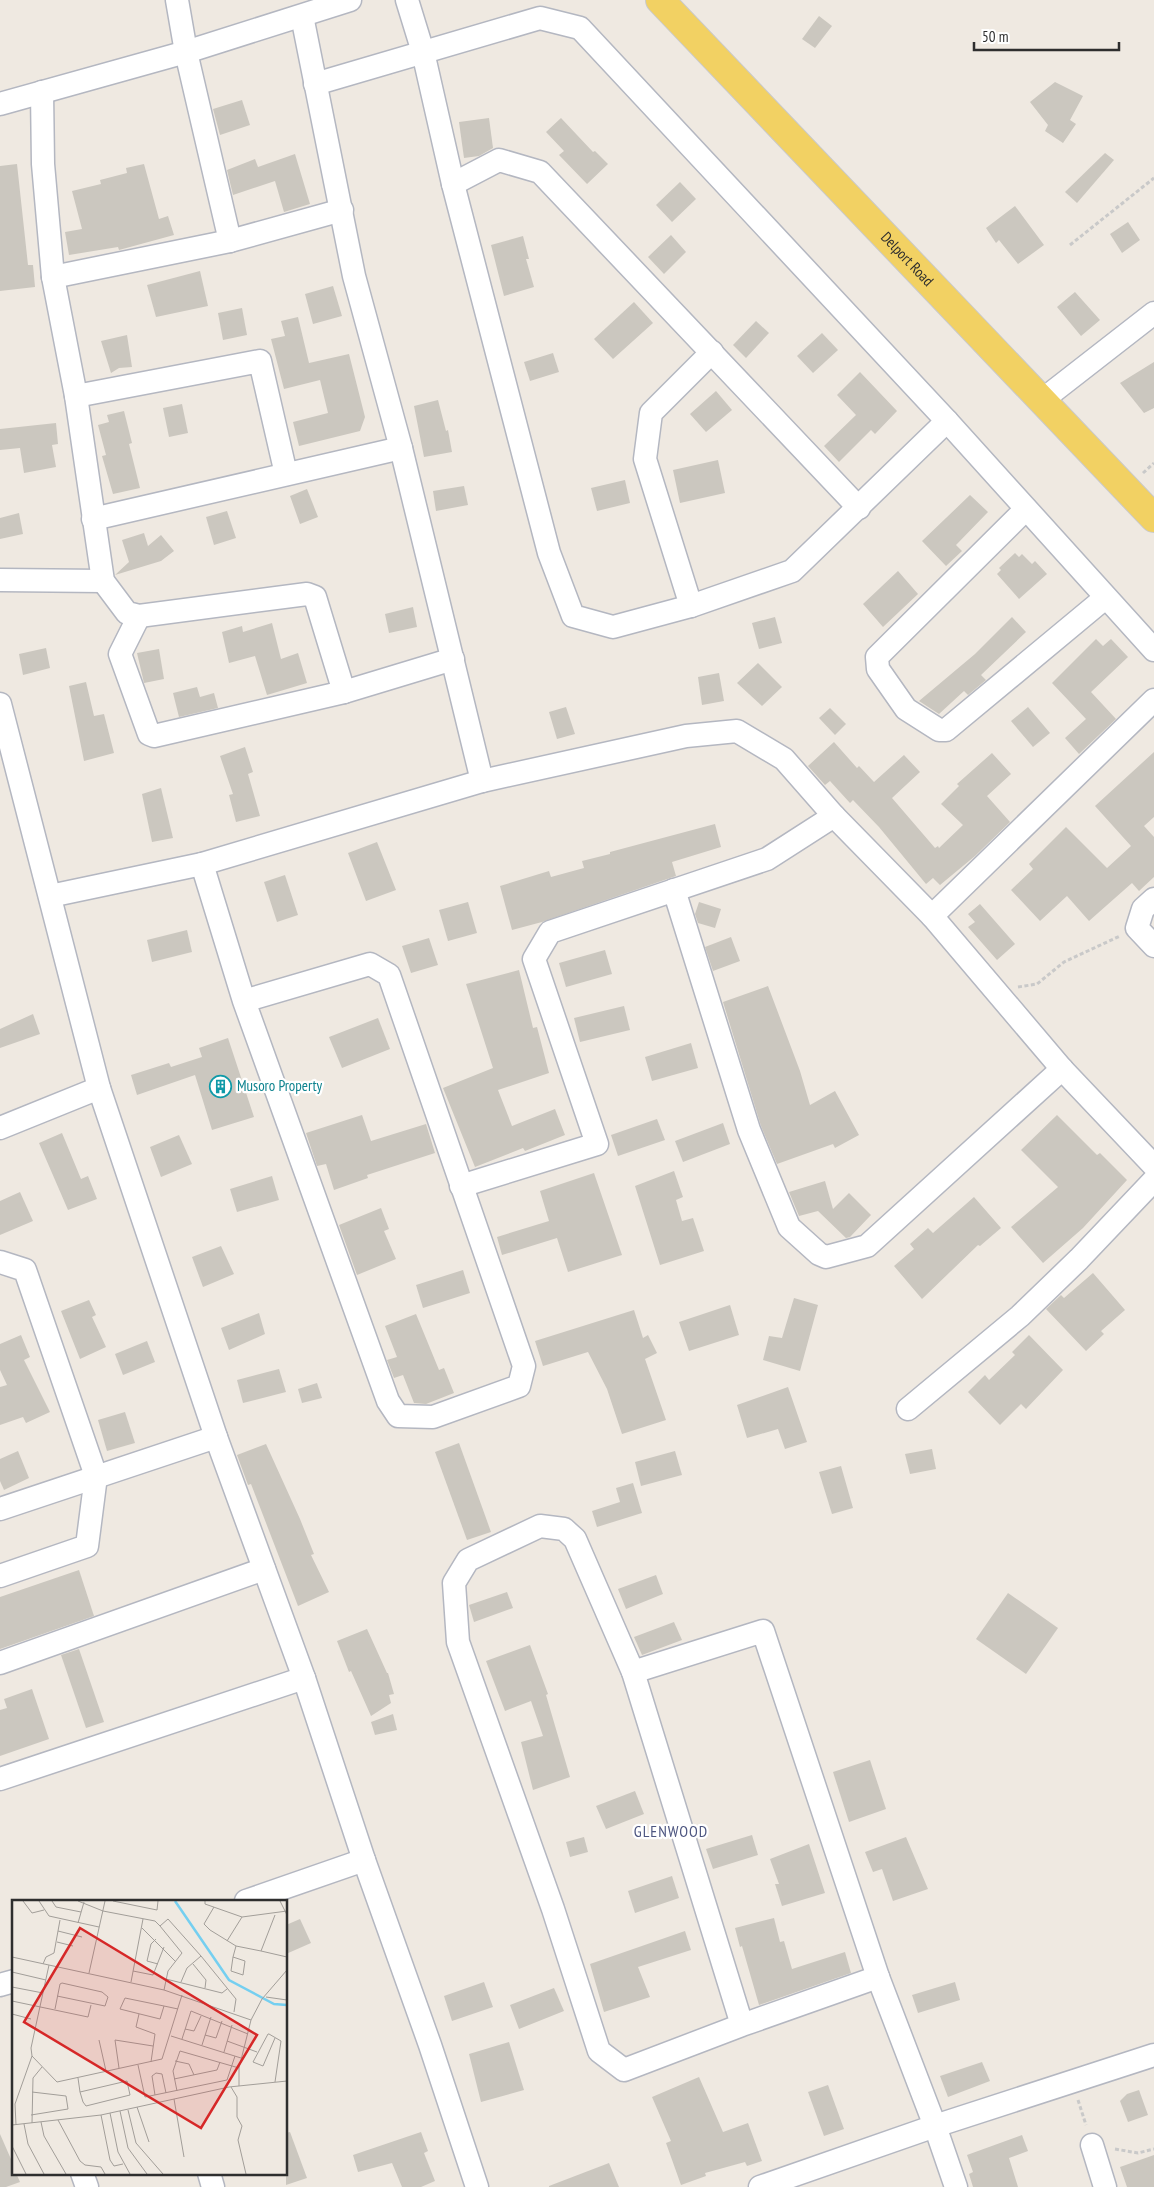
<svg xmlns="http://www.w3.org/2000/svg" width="1154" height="2187" viewBox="0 0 1154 2187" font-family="'PT Sans Narrow',sans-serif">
  <rect width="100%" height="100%" fill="#efe9e1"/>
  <!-- building -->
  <g fill="#cbc7bf">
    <polygon points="819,16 832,26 815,48 802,39"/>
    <polygon points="1055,82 1083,96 1070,120 1076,124 1063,143 1045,131 1048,125 1030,102"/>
    <polygon points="242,100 250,125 220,135 213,109"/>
    <polygon points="489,118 493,148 479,156 464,158 459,122"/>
    <polygon points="561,118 593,152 595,151 608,164 587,184 559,155 564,151 546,132"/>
    <polygon points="1105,153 1114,160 1077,203 1065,192"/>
    <polygon points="295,154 310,204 284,212 275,181 233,195 227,170 255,159 258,167"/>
    <polygon points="17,164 28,265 33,265 35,287 0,291 0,166"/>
    <polygon points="144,164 159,219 168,216 174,235 119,250 118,247 69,255 65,232 82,229 72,191 101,184 100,180 127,173 126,168"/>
    <polygon points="680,182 696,199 672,222 656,205"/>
    <polygon points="1015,206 1044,245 1018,264 999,240 996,243 986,228"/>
    <polygon points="1128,222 1140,240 1122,253 1110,234"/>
    <polygon points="671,235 686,252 664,274 648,257"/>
    <polygon points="523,236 529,259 526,259 534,287 504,296 491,245"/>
    <polygon points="200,271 208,306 156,317 147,285"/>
    <polygon points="333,286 342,316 313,324 305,294"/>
    <polygon points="1075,292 1100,320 1081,336 1057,307"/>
    <polygon points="634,302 653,323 613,359 594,339"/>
    <polygon points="242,308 247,335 223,340 218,313"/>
    <polygon points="298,317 309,363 349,354 365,417 360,431 299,446 293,422 328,413 320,380 284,389 271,339 285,336 281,321"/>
    <polygon points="756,321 769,333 746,358 733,345"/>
    <polygon points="822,333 838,350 813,373 797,356"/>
    <polygon points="127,335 132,367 119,368 111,373 101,341"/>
    <polygon points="553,353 559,372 530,381 524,362"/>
    <polygon points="1154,362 1154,408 1144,413 1120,383"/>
    <polygon points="860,372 897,411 875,434 871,430 839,462 824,446 856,415 837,395"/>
    <polygon points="716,391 732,410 706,432 690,414"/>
    <polygon points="438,400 446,431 448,430 452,452 424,457 414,406"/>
    <polygon points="182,404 188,433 169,437 163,408"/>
    <polygon points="124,411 132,443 129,444 140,488 113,494 102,456 106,455 98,425 109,422 107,415"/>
    <polygon points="56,423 58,444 52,445 56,467 24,473 20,448 0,450 0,429"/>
    <polygon points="718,460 725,493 680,503 673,470"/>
    <polygon points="625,480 630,503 597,511 591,488"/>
    <polygon points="464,486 468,505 436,511 433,491"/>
    <polygon points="307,489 318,517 300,524 290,496"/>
    <polygon points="970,495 988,512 956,545 962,551 946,566 922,541"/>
    <polygon points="227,511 236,538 214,545 206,517"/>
    <polygon points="19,513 23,534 0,539 0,518"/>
    <polygon points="144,533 148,546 161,535 174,551 161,561 115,575 129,562 122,540"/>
    <polygon points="1015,553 1019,557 1022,554 1032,564 1035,561 1047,574 1019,599 997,574 1001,570 999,568"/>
    <polygon points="898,571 918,594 883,627 863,604"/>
    <polygon points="413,607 417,627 389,633 385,614"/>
    <polygon points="775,617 782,643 759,649 752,623"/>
    <polygon points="1012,617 1026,632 981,675 986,680 968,695 964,691 939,714 919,701 975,654"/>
    <polygon points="272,623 281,659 298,653 307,683 267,695 255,656 229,663 222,632 242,626 243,632"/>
    <polygon points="1096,639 1103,646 1111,639 1128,657 1091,692 1116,719 1079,754 1065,738 1086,719 1052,683"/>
    <polygon points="46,648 50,668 23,675 19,654"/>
    <polygon points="159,649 164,679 144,683 137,653"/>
    <polygon points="758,663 782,687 762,706 737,683"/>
    <polygon points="719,673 724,701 702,705 698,677"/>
    <polygon points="86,682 94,716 104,714 114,753 84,761 69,686"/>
    <polygon points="197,687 200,697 214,693 218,708 179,717 173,693"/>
    <polygon points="566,707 575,734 557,739 549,712"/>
    <polygon points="1028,707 1050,733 1033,747 1011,721"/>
    <polygon points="830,708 846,724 835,735 819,718"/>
    <polygon points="834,742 857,768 859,766 874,782 904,755 920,772 892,798 935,848 938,846 939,848 963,825 941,804 959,786 957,784 992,753 1011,774 987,796 1010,822 975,856 940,885 933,878 926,884 879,827 853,800 850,803 830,781 825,785 808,766"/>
    <polygon points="245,747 253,772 248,774 260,816 236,822 229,795 233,794 220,756"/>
    <polygon points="1154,752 1154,817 1144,826 1154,837 1154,877 1139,891 1132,883 1089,921 1067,896 1040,921 1011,890 1033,869 1029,864 1066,827 1107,868 1131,846 1095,806"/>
    <polygon points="161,788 173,838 152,842 142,794"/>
    <polygon points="715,824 721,847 672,862 676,876 542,922 512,930 500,886 549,871 551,877 584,868 582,861 610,854 610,852"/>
    <polygon points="377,842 396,890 366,901 348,853"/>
    <polygon points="285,875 298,915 277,922 264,882"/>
    <polygon points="468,902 477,933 448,941 439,910"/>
    <polygon points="699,902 721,909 715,928 698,923 695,914"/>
    <polygon points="980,904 1015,944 997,960 968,927 975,922 968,914"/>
    <polygon points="187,930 192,952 152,962 147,940"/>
    <polygon points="731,937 740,961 713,971 705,947"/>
    <polygon points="429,938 438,965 411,973 402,946"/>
    <polygon points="605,950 612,974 566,987 559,963"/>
    <polygon points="519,970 533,1028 537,1027 549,1073 498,1090 512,1126 555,1109 565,1135 525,1151 523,1148 475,1167 443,1088 493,1068 466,984"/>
    <polygon points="768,986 800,1071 810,1105 835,1091 859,1135 835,1148 833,1144 777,1164 761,1126 723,1002"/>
    <polygon points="624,1006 630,1030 580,1042 574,1018"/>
    <polygon points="33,1014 40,1034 0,1048 0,1029"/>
    <polygon points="378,1018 390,1049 342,1068 329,1037"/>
    <polygon points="228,1038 254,1117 212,1130 195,1075 137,1095 131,1075 169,1063 171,1067 202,1057 199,1048"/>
    <polygon points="691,1043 698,1068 652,1081 645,1057"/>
    <polygon points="362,1115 371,1141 426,1124 435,1153 367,1175 368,1178 334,1190 326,1164 317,1166 306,1133"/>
    <polygon points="1057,1115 1097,1155 1100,1153 1127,1180 1083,1228 1043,1263 1011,1227 1058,1187 1021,1150"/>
    <polygon points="657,1119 665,1140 618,1156 611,1135"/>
    <polygon points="723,1123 730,1144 683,1162 675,1141"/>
    <polygon points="62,1133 81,1179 88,1176 97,1199 68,1210 39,1143"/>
    <polygon points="179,1135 192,1164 161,1177 150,1147"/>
    <polygon points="674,1171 683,1197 676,1200 682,1221 693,1218 704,1251 660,1265 635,1186"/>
    <polygon points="594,1173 622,1255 568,1272 557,1238 502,1255 497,1237 549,1221 540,1191"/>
    <polygon points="272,1176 279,1200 237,1212 230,1189"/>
    <polygon points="825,1181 833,1209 849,1193 871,1215 850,1237 846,1238 818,1211 799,1216 789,1192"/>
    <polygon points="20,1192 33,1221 0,1235 0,1201"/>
    <polygon points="974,1197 1001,1228 980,1246 978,1245 922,1299 894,1266 914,1249 910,1244 928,1228 933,1233"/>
    <polygon points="381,1208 389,1229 384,1231 396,1259 357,1275 339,1225"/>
    <polygon points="221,1246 234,1274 203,1287 192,1257"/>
    <polygon points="463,1270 470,1293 423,1308 416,1285"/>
    <polygon points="1093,1273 1125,1310 1101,1331 1104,1334 1086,1351 1046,1309 1061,1295 1064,1298"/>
    <polygon points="794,1298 818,1305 800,1371 763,1360 769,1336 782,1338"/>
    <polygon points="89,1300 96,1315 92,1317 106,1347 80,1359 61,1311"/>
    <polygon points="730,1305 739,1335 689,1351 679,1322"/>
    <polygon points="634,1310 643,1338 648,1335 657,1353 645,1359 666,1420 622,1434 607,1389 588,1352 543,1366 535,1341"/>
    <polygon points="259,1313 265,1334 229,1350 221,1328"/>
    <polygon points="416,1314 439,1370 444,1368 454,1393 426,1404 414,1403 403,1375 394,1378 387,1360 397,1357 385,1326"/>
    <polygon points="21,1335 30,1357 24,1360 50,1412 26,1423 23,1417 0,1425 0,1387 7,1385 0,1370 0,1344"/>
    <polygon points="1029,1335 1063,1370 1026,1409 1021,1404 1000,1425 968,1392 985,1375 989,1380 1015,1355 1012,1352"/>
    <polygon points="147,1341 155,1362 123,1375 115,1354"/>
    <polygon points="279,1369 286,1392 243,1403 237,1380"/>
    <polygon points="317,1383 322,1398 302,1403 298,1389"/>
    <polygon points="788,1387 807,1442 785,1449 778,1429 747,1438 737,1405"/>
    <polygon points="125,1412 135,1443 107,1451 98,1420"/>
    <polygon points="459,1443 491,1532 467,1540 435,1452"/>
    <polygon points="266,1444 300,1519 314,1554 311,1555 329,1592 298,1606 251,1484 248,1485 237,1455"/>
    <polygon points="932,1449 936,1469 910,1474 905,1454"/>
    <polygon points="18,1451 29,1478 4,1490 0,1481 0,1459"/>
    <polygon points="675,1451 682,1475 641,1486 635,1462"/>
    <polygon points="841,1466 853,1508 832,1514 819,1472"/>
    <polygon points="633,1483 642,1513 597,1527 592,1511 620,1502 616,1488"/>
    <polygon points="79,1570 94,1616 0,1649 0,1597"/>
    <polygon points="656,1575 663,1594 626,1609 618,1589"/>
    <polygon points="507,1592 513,1608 474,1622 469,1605"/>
    <polygon points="1008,1593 1058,1628 1026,1674 976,1639"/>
    <polygon points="674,1622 682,1640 642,1655 634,1637"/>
    <polygon points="367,1629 387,1673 388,1673 394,1694 389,1695 391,1703 371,1716 351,1671 349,1672 337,1641"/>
    <polygon points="530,1645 548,1694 546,1695 570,1777 533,1790 521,1742 543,1736 531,1701 505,1711 486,1661"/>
    <polygon points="79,1649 104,1722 86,1728 61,1655"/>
    <polygon points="32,1689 49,1739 0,1756 0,1710 7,1708 4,1699"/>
    <polygon points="393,1714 397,1730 375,1735 371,1722"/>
    <polygon points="870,1760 886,1809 849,1822 833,1772"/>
    <polygon points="635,1791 644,1814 606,1829 596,1806"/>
    <polygon points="752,1835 758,1855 713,1869 706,1849"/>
    <polygon points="584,1837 588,1852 570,1857 566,1842"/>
    <polygon points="906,1837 928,1889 893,1901 882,1869 873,1872 865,1852"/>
    <polygon points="809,1844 825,1893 782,1906 775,1884 779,1884 770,1859"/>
    <polygon points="672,1876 679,1898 635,1913 628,1891"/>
    <polygon points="774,1918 780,1942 784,1941 792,1969 845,1952 851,1973 759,2005 742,1946 740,1947 735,1928"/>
    <polygon points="300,1919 311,1943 286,1954 286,1925"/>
    <polygon points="685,1931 691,1950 638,1967 650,1997 604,2012 590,1964"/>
    <polygon points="484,1982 493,2007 452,2021 444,1996"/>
    <polygon points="955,1982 960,2000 918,2013 912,1995"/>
    <polygon points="554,1988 564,2011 519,2029 510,2005"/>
    <polygon points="509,2042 524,2090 481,2102 469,2054"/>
    <polygon points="982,2062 990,2081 948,2097 940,2076"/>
    <polygon points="699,2077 723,2132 748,2123 762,2161 747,2166 745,2162 705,2173 706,2176 681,2185 666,2143 671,2141 652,2097"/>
    <polygon points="828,2085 844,2129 824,2136 808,2092"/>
    <polygon points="1139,2090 1148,2115 1128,2122 1120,2101 1127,2094"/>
    <polygon points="290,2132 307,2178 286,2185 286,2133"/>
    <polygon points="421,2132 428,2151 424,2153 435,2181 421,2187 402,2187 392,2163 358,2172 353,2155"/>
    <polygon points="0,2134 14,2166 14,2173 16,2173 20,2182 6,2187 0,2187"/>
    <polygon points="1022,2135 1028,2151 1009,2158 1018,2187 973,2187 969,2174 973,2172 967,2155"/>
    <polygon points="1154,2155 1154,2187 1127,2187 1120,2167"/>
    <polygon points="609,2163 619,2187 549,2187 549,2186"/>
  </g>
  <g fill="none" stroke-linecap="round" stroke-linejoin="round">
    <defs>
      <g id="minor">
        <polyline points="177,0 186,52 230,241"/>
        <polyline points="407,0 423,52 453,184 549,553 573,616 613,627 691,606 792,571 947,421"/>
        <polyline points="302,16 354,276 401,448 482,781"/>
        <polyline points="315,84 540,18 580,28 947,421 1154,650"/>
        <polyline points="42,92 43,164 53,277 76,396 103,581 127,613 139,616 307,594 315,597 344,692"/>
        <polyline points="0,104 186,52 350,0"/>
        <polyline points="453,184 499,160 540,172 859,508"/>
        <polyline points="53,277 230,241 342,210"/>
        <polyline points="76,396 260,361 286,474"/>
        <polyline points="1041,401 1154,313"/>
        <polyline points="1026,509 877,657 878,669 906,709 939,730 946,730 1105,598"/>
        <polyline points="93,519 401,448"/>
        <polyline points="0,580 103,581"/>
        <polyline points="691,606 645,459 651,413 712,352"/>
        <polyline points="139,616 120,654 149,734 154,736 344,692 453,659"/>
        <polyline points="0,704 99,1088 216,1437 304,1678 364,1860 430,2045 477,2187"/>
        <polyline points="202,864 244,1001 388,1401 398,1416 433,1417 519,1386 524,1366 389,975 370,964 244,1001"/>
        <polyline points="674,890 749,1130 789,1227 819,1254 826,1257 867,1246 1062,1069"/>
        <polyline points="50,896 202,864 482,781 686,736 737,731 784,759 834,816 932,916 1062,1069 1154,1166"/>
        <polyline points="1154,899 1143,909 1137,928 1154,946"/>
        <polyline points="932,916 1154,700"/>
        <polyline points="0,1128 99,1088"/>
        <polyline points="461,1186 597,1144 534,959 550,932 767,859 834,816"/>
        <polyline points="0,1262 25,1270 96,1476 87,1546 0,1576"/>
        <polyline points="908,1409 1020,1316 1079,1259 1154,1180"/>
        <polyline points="0,1509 216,1437"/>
        <polyline points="0,1663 264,1569"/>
        <polyline points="633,1672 763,1631 878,1977 935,2126 956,2187"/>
        <polyline points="0,1779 304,1678"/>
        <polyline points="246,1901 364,1860"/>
        <polyline points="0,1985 14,1981"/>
        <polyline points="742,2025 633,1672 575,1539 564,1529 540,1526 468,1560 454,1583 458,1642 553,1909 599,2051 624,2070 742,2025 878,1977"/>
        <polyline points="1092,2145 1105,2187"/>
        <polyline points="82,2173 87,2187"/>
        <polyline points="209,2173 213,2187"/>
        <polyline points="760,2187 935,2126 1154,2055"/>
      </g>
      <g id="major">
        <path id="s1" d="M660 0 1154 518"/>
      </g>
    </defs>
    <!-- minor casing -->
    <use href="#minor" stroke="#b4b7c1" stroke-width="25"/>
    <!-- major casing -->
    <use href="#major" stroke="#c9c9c9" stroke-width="30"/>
    <!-- path -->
    <g stroke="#c9c9c9" stroke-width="3" stroke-dasharray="4 2.5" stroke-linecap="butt">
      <polyline points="1070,245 1154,178"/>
      <polyline points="1143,473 1154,463"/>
      <polyline points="1018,987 1037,984 1064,962 1120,936"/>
      <polyline points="1078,2100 1086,2125"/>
      <polyline points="1115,2149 1138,2153 1154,2149"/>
    </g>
    <!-- minor -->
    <use href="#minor" stroke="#fff" stroke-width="22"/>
    <!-- major -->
    <use href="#major" stroke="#f2d163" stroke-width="28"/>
  </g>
  <!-- icons -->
  <defs>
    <symbol id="building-ring" viewBox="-11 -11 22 22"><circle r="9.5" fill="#fff" stroke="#0f9aa8" stroke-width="1.5"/><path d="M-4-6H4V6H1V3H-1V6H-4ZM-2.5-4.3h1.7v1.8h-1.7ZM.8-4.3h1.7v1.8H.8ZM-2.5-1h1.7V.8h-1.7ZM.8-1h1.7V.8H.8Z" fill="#0f9aa8"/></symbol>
  </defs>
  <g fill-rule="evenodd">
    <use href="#building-ring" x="208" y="1074" width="25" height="25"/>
  </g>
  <g text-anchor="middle" stroke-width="4.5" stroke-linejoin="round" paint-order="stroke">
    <!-- street labels -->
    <g font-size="15" fill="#2e2e2e" stroke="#fff">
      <text dy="5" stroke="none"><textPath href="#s1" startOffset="358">Delport Road</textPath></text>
    </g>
    <!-- culture labels -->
    <g font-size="15" fill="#0d838f" stroke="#fff" text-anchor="start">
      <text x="237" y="1091">Musoro Property</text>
    </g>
    <!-- neighbourhood labels -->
    <g font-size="16" letter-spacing="1" fill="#4d5680" stroke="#fff">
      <text x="671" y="1837">GLENWOOD</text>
    </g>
  </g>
  <!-- overview -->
  <g transform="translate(12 1900)">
    <rect width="275" height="275" fill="#efe9e1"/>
    <path fill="none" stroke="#75cff0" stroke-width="2.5" d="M163 1 217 80 262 104 275 105"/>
    <path fill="none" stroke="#a29e99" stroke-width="1" d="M11 1 20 13 32 10M27 1 37 16 87 27M40 1 44 7 69 12M66 1 91 11 143 21 148 26 170 53 156 71 152 90M101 1 145 10 146 1M193 1V4L230 17 275 11M268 1 275 15M202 7 192 24 198 30 224 46 249 51 263 15M66 23 72 2M148 26 156 19 189 56 224 99 222 112M130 28 164 62M46 31 70 37M144 39 139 44 135 61 146 64M215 41 230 17M45 42 61 46M249 51 275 57M0 57 152 90 239 120M221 57 233 61 231 75 219 71 221 57 224 46M31 64 34 57 42 53 48 20M181 64 194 80 193 88M37 65 19 148 20 156 45 182 150 159 170 95M121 71 141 75 152 47M0 72 34 80M77 73 93 1M154 79 210 93 215 89M119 82 131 19M169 82 175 68 189 56M0 87 31 93M254 97 275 100M0 101 76 117 79 105M152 106 148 119 108 109 113 98 152 106 166 109M43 109 48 84 50 83 90 92 96 97 93 106 45 96M0 114 19 119M127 114 124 127 143 134 139 162M173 129 182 131 189 116M193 135 204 138 210 121M159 136 229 158M170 139 179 111 236 134M87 140 94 171M215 141 245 152M190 145 199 117M212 152 220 125M163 161 177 164 182 175M126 165 133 197 215 180 223 156M107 168 103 140 141 146M66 178 68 192 71 202 74 206 118 195 115 181 68 192M162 179 205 170 208 162M263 182 269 141 257 134H256L241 162 251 166 263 138M227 186V168L239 120 250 99 275 70M219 187 225 197V217L230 226 226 240 234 274M165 191 161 171 168 151 227 168M143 195 140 176 144 173 150 174 154 193M162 199 172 257M125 207 137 242M116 210 124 243 151 274M108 211 116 248 135 274M98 213 106 252 118 274M19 215 56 209 54 196 20 192M89 215 98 260 102 266 111 264M46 220 68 261 73 265 89 267 93 274M29 222 32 236 54 274M20 223 21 178 30 167M12 224 16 244 32 274M0 225 89 215 217 187 275 181M4 225 3 204 20 156M0 246 14 274"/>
    <path fill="#d62828" fill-opacity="0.15" stroke="#d62828" stroke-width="2.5" d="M68 28 245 135 189 228 12 122Z"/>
    <rect width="275" height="275" fill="none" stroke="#2e2e2e" stroke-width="2.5"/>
  </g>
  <!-- scale -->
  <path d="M974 42v8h145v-8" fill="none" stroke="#2e2e2e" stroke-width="2.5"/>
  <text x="982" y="42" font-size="15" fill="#2e2e2e" stroke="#ffffff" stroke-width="4" paint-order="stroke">50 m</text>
</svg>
